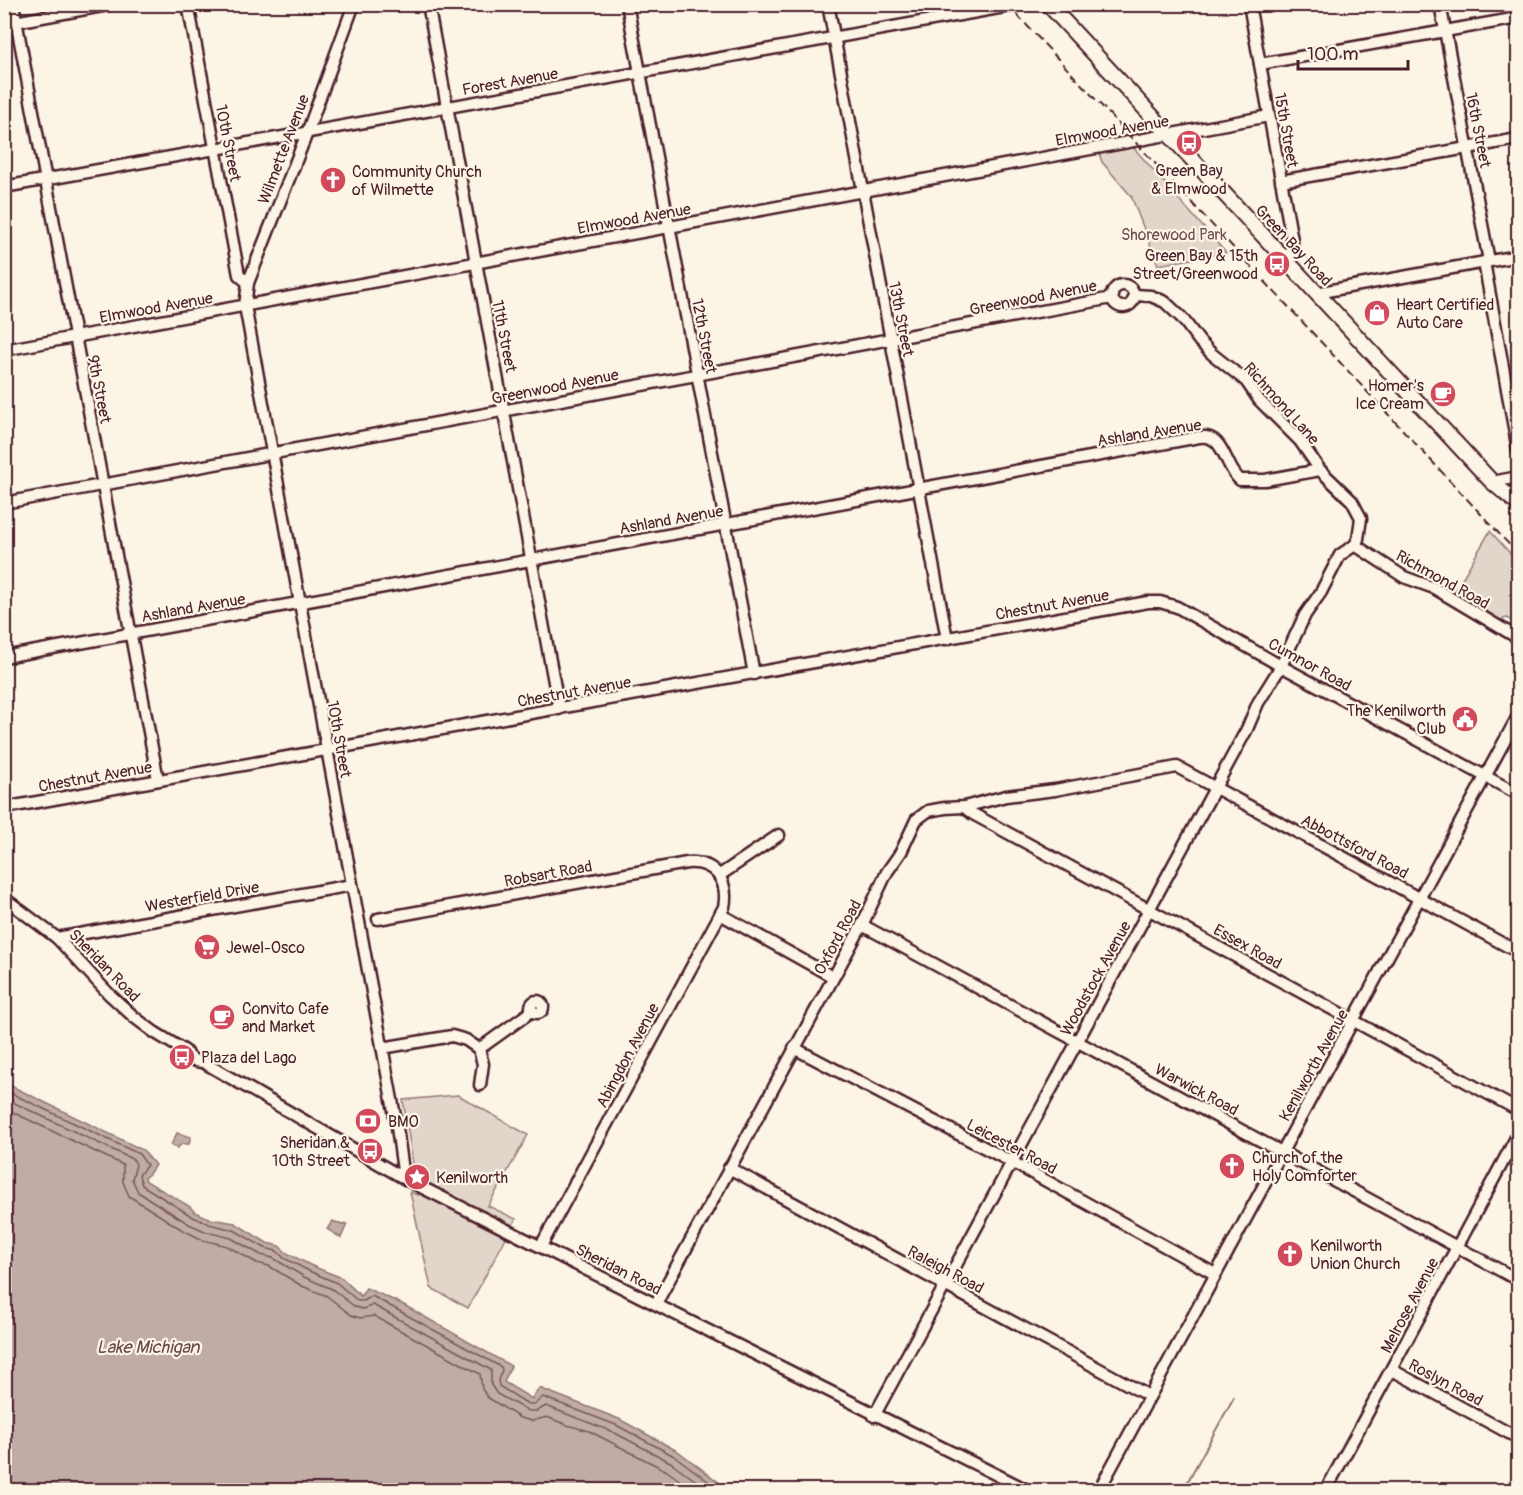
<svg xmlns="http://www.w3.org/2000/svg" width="1523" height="1495" viewBox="0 0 1523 1495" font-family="Pangolin,sans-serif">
  <rect width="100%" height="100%" fill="#fcf5e5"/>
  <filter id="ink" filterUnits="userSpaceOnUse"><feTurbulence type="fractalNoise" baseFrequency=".0167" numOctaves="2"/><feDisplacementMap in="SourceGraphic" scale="12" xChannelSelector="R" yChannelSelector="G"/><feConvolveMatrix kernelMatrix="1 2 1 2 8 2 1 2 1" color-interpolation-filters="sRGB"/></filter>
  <g filter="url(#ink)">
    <!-- green -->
    <g fill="#e2d5ca" stroke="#967a7a" stroke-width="1.5">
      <polygon points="1133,147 1226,253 1158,265 1131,196 1102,162 1099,153"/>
      <polygon points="1490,531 1518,562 1518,625 1507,618 1497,621 1453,594"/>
      <polygon points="458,1095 528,1135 488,1206 516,1219 468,1308 431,1288 410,1192 418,1195 403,1100"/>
    </g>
    <!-- water -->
    <g fill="#c0aca5" stroke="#917474" stroke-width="1.5">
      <polygon points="5,1083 143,1150 155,1165 149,1174 145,1177 146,1181 189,1206 195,1212 211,1219 235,1223 267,1243 279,1246 287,1253 312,1266 342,1278 361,1296 366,1288 402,1304 511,1366 504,1382 532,1399 539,1388 619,1419 679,1452 729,1490 5,1490"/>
      <polygon points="177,1133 191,1137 189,1144 182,1144 177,1148 171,1145"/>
      <polygon points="333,1221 342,1225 347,1224 341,1238 327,1229"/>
    </g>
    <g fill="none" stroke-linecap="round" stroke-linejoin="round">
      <!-- shore -->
      <g stroke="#79575c" stroke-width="1.5">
        <polyline points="4,1090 139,1154 147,1165 139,1175 142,1185 193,1217 209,1224 234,1230 265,1248 277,1251 284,1258 309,1271 337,1283 358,1301 364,1301 372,1296 501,1367 502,1370 498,1380 499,1386 528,1404 535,1404 543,1397 616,1425 676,1457 720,1490"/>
        <polyline points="4,1098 134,1160 136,1165 132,1179 138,1192 189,1224 207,1232 231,1238 261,1255 273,1258 306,1278 332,1289 355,1307 363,1309 373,1305 491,1370 491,1385 497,1394 528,1411 537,1411 546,1406 613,1432 672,1463 708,1490"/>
        <polyline points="4,1108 123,1165 123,1182 129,1196 181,1229 203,1240 227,1246 257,1263 269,1266 302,1286 327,1296 351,1315 360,1318 374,1316 480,1374 482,1389 487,1397 520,1418 532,1421 547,1417 567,1425 589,1431 667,1471 693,1490"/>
      </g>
      <!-- stream -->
      <polyline stroke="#917474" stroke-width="2" points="1183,1490 1234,1397"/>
      <defs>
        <g id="minor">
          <polyline points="13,4 158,780"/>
          <polyline points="188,4 239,275 248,283"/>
          <polyline points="354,4 307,133 248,283 245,306 397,1127 404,1178"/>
          <polyline points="428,4 559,709"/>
          <polyline points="627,4 754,674"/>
          <polyline points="828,4 947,639"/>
          <polyline points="1249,4 1292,240 1292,250 1285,259"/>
          <polyline points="1440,4 1489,261"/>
          <polyline points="4,24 113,4"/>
          <polyline points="1260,64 1518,18"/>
          <polyline points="1281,181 1518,139"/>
          <polyline points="4,187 1021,4"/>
          <polyline points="1484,262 1518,450"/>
          <circle cx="1123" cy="296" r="11"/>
          <polyline points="1316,293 1518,256"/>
          <polyline points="4,350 1269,116"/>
          <polyline points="1492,482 1518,477"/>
          <polyline points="4,503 1112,298"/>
          <polyline points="1355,545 1404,577 1434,588 1518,638"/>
          <path d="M4 657 1199 437C1225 433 1224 467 1240 480H1265L1320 470"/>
          <polyline points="964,807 973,814 1518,1110"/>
          <polyline points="4,808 1148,602 1160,602 1177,607 1281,666 1518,794"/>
          <polyline points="720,875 779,835"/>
          <path d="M4 898 57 938 109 994 134 1017 154 1032 185 1051C189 1058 195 1062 203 1062L407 1180 1027 1490"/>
          <polyline points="720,914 833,977"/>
          <path d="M378 919 687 863C715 861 729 881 724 907L541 1246"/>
          <polyline points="862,925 1518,1280"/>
          <polyline points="57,938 352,885"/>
          <circle cx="537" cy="1007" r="6"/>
          <polyline points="382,1048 452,1036 466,1040 479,1049 532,1011"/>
          <polyline points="794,1048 1012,1162 1215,1274"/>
          <polyline points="479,1049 483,1064 480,1085"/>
          <polyline points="729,1168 1149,1396"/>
          <polyline points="656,1304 862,925 887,872 901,852 916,820 928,811 945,808 964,807 1006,796 1055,790 1177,767 1518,952"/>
          <polyline points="1392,1370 1518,1438"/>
          <polyline points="874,1416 1247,729 1258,703 1281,666 1305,615 1321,592 1340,555 1355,545 1358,539 1361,518 1352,501 1320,470 1300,441 1259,400 1246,381 1212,354 1200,342 1182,318 1165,302 1151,296 1135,295"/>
          <polyline points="1099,1490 1518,716"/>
          <polyline points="1326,1490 1518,1134"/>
        </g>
        <polyline id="major" points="1048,4 1492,482 1518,504"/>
      </defs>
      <!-- minor casing -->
      <use href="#minor" stroke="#4a1f2b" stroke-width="15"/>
      <!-- major casing -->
      <use href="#major" stroke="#4a1f2b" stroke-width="18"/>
      <!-- minor -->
      <use href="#minor" stroke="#fcf5e5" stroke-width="10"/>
      <!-- major -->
      <use href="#major" stroke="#fcf5e5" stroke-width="14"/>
      <!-- rail -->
      <polyline stroke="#4a1f2b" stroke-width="2" stroke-dasharray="9 4.5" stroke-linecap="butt" points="1007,4 1518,554"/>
    </g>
  </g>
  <!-- icons -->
  <defs>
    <symbol id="bus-disc" viewBox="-11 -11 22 22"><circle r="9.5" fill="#d1495b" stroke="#fcf5e5"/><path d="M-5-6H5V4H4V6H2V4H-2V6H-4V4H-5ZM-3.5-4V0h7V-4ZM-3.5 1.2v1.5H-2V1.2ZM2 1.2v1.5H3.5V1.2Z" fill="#fff"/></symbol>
    <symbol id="church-disc" viewBox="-11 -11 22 22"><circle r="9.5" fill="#d1495b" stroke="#fcf5e5"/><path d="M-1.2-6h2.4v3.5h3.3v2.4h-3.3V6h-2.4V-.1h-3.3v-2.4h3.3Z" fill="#fff"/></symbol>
    <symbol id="shop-disc" viewBox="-11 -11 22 22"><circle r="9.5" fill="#d1495b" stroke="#fcf5e5"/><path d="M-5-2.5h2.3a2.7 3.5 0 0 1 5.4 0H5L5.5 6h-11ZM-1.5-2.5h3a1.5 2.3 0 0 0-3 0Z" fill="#fff"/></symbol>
    <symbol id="cafe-disc" viewBox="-11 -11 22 22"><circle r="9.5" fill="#d1495b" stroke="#fcf5e5"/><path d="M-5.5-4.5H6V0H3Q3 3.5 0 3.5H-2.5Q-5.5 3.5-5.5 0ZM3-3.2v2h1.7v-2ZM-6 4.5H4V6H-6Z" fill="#fff"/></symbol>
    <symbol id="civic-disc" viewBox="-11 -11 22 22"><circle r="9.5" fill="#d1495b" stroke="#fcf5e5"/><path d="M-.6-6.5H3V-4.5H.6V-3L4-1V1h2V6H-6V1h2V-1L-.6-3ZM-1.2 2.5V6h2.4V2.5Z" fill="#fff"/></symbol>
    <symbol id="supermarket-disc" viewBox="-11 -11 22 22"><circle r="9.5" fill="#d1495b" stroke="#fcf5e5"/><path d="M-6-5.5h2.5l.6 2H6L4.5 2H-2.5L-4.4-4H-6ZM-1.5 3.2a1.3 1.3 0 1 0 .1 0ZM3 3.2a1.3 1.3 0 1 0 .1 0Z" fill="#fff"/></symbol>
    <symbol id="bank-disc" viewBox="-11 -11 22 22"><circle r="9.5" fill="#d1495b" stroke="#fcf5e5"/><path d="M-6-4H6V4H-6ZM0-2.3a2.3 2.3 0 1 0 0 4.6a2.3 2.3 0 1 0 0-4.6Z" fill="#fff"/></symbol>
    <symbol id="sight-disc" viewBox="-11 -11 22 22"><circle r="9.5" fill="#d1495b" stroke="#fcf5e5"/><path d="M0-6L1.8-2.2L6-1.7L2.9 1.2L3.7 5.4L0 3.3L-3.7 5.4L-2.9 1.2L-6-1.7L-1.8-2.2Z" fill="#fff"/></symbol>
  </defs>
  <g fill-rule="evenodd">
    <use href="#bus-disc" x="1174" y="128" width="30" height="30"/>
    <use href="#church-disc" x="318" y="165" width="30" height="30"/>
    <use href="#bus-disc" x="1262" y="249" width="30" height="30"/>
    <use href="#shop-disc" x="1362" y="298" width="30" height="30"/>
    <use href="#cafe-disc" x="1428" y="379" width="30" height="30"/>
    <use href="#civic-disc" x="1450" y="704" width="30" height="30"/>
    <use href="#supermarket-disc" x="192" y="932" width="30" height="30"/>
    <use href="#cafe-disc" x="207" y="1002" width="30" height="30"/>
    <use href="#bus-disc" x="167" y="1042" width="30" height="30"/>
    <use href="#bank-disc" x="353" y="1106" width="30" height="30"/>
    <use href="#bus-disc" x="355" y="1136" width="30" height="30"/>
    <use href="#church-disc" x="1217" y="1151" width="30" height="30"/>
    <use href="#sight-disc" x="402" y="1162" width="30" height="30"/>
    <use href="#church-disc" x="1275" y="1239" width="30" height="30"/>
  </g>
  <g text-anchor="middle" stroke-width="4.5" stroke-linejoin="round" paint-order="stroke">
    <!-- street labels -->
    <g font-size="16" fill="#4a1f2b" stroke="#fcf5e5">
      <text transform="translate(510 81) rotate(-10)" y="6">Forest Avenue</text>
      <text transform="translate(1112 130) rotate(-10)" y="6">Elmwood Avenue</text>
      <text transform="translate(1287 130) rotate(80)" y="6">15th Street</text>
      <text transform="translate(1479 130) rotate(79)" y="6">16th Street</text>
      <text transform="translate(229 143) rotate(79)" y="6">10th Street</text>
      <text transform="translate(283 149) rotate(-69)" y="6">Wilmette Avenue</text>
      <text transform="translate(634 218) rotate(-10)" y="6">Elmwood Avenue</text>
      <text transform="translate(1294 245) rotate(47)" y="6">Green Bay Road</text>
      <text transform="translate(1033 297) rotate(-11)" y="6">Greenwood Avenue</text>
      <text transform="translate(156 307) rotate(-10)" y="6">Elmwood Avenue</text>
      <text transform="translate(902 319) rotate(79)" y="6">13th Street</text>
      <text transform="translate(505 336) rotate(79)" y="6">11th Street</text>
      <text transform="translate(705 336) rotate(79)" y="6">12th Street</text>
      <text transform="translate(555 386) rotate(-11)" y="6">Greenwood Avenue</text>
      <text transform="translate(100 389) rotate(79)" y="6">9th Street</text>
      <text transform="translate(1282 403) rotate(48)" y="6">Richmond Lane</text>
      <text transform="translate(1149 432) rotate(-9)" y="6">Ashland Avenue</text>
      <text transform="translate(671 519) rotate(-10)" y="6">Ashland Avenue</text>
      <text transform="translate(1443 579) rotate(29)" y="6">Richmond Road</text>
      <text transform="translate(1052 604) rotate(-10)" y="6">Chestnut Avenue</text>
      <text transform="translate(193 607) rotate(-10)" y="6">Ashland Avenue</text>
      <text transform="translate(1310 664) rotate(29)" y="6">Cumnor Road</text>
      <text transform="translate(574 691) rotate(-10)" y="6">Chestnut Avenue</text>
      <text transform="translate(340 739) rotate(80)" y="6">10th Street</text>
      <text transform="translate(95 776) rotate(-10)" y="6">Chestnut Avenue</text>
      <text transform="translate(1355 846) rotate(28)" y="6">Abbottsford Road</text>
      <text transform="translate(548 873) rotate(-10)" y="6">Robsart Road</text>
      <text transform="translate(202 896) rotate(-10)" y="6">Westerfield Drive</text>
      <text transform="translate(837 937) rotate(-62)" y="6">Oxford Road</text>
      <text transform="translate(1248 946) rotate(29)" y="6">Essex Road</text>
      <text transform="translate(105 965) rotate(46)" y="6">Sheridan Road</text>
      <text transform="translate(1095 978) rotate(-61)" y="6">Woodstock Avenue</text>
      <text transform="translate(627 1055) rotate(-62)" y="6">Abingdon Avenue</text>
      <text transform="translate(1313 1065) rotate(-61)" y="6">Kenilworth Avenue</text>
      <text transform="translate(1197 1089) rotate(28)" y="6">Warwick Road</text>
      <text transform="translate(1012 1146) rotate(28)" y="6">Leicester Road</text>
      <text transform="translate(619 1269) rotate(27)" y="6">Sheridan Road</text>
      <text transform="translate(946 1269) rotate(28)" y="6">Raleigh Road</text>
      <text transform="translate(1409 1305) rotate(-62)" y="6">Melrose Avenue</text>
      <text transform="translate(1446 1382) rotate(28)" y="6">Roslyn Road</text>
    </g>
    <!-- poi labels -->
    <g font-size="16" fill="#4a1f2b" stroke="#fcf5e5" text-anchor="start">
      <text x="1189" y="176" text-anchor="middle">Green Bay<tspan x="1189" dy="18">&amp; Elmwood</tspan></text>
      <text x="352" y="177">Community Church<tspan x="352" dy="18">of Wilmette</tspan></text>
      <text x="1258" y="261" text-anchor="end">Green Bay &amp; 15th<tspan x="1258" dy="18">Street/Greenwood</tspan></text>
      <text x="1396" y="310">Heart Certified<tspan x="1396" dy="18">Auto Care</tspan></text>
      <text x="1424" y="391" text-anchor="end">Homer's<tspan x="1424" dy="18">Ice Cream</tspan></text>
      <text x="1446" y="716" text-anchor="end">The Kenilworth<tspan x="1446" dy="18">Club</tspan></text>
      <text x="226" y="953">Jewel-Osco</text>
      <text x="242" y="1014">Convito Cafe<tspan x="242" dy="18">and Market</tspan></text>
      <text x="201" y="1063">Plaza del Lago</text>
      <text x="388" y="1127">BMO</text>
      <text x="350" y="1148" text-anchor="end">Sheridan &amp;<tspan x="350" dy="18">10th Street</tspan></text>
      <text x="1252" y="1163">Church of the<tspan x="1252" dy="18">Holy Comforter</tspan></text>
      <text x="436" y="1183">Kenilworth</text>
      <text x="1310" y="1251">Kenilworth<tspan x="1310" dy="18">Union Church</tspan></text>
    </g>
    <!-- park labels -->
    <g font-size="16" fill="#704c53" stroke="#fcf5e5">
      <text x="1174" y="240">Shorewood Park</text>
    </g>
    <!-- water labels -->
    <g font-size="18" font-style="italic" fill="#6d4950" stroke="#fcf5e5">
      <text x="148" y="1353">Lake Michigan</text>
    </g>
  </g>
  <!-- margin -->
  <rect width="1523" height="1495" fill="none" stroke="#fcf5e5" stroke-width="24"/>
  <rect x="12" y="12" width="1499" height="1471" fill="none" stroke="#4a1f2b" stroke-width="2" filter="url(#ink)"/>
  <!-- scale -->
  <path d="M1298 60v9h110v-9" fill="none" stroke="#4a1f2b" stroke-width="3"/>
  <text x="1307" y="60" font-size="18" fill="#4a1f2b" stroke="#fcf5e5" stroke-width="4.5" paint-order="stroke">100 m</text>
</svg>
